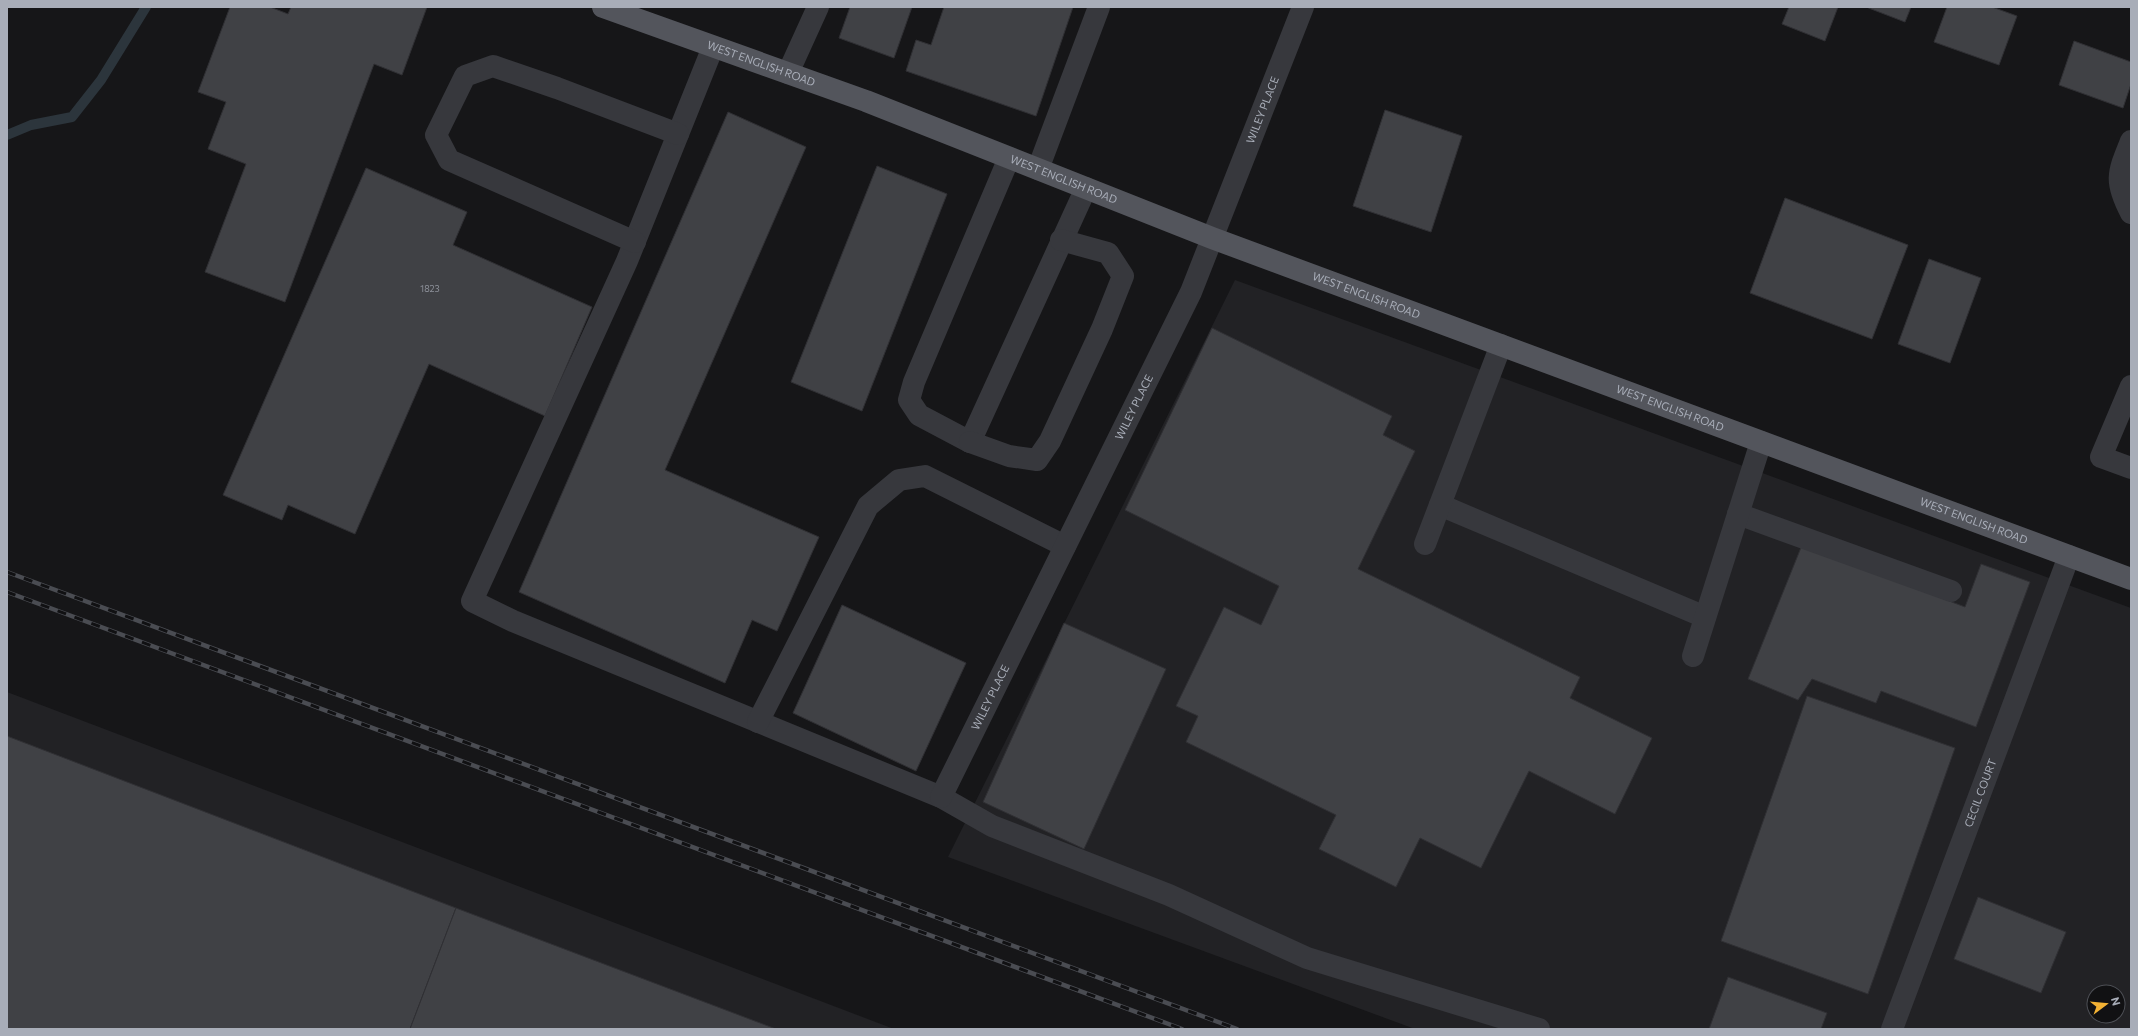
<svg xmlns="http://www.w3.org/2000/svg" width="2138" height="1036" viewBox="0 0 2138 1036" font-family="Commissioner,sans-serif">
  <rect width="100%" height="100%" fill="#161618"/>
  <!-- built -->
  <g fill="#222225" fill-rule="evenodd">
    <path d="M1235 280 2131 608V1029H1415L948 857ZM2094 992H2118V1016H2094Z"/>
    <polygon points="7,692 894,1029 7,1029"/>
  </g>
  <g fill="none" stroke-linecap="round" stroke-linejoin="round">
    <!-- stream -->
    <polyline stroke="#2c353c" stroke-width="10" points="7,135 31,125 72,117 101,80 146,7"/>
  </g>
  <!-- building -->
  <g fill="#404145" stroke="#303034">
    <polygon points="230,7 270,7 288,14 291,7 427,7 402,75 374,64 285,302 205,272 246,164 208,149 226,102 198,92"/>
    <polygon points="850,7 912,7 894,58 839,38"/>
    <polygon points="944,7 1073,7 1036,116 906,71 916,40 931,45"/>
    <polygon points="1789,7 1838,7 1825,41 1782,24"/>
    <polygon points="1866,7 1911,7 1905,22"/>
    <polygon points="1947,7 1992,7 2017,16 1999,65 1934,42"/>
    <polygon points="2074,41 2131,62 2131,84 2123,108 2059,85"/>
    <polygon points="1385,110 1462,136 1431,232 1353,206"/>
    <polygon points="728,112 806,147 665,470 819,537 777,631 752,620 725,683 519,592"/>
    <polygon points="877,166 947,194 862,411 791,382"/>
    <polygon points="366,168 467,212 453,245 592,307 545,416 429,364 355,534 288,505 282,520 223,495"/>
    <polygon points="1785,198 1908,245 1872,339 1750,293"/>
    <polygon points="1929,259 1981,278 1950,363 1898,344"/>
    <polygon points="1212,328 1392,416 1383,435 1415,451 1358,569 1580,677 1570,698 1652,738 1615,814 1529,771 1481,868 1420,838 1396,887 1319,849 1336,815 1186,742 1198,716 1176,706 1224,607 1261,625 1279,586 1125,510"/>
    <polygon points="1802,545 1965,607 1981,564 2030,582 1976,727 1881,691 1876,703 1812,679 1798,700 1748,679"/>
    <polygon points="842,605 966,663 916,771 793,713"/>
    <polygon points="1064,623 1166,669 1084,849 983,802"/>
    <polygon points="1807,696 1955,748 1868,994 1721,941"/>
    <polygon points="7,736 456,908 410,1029 7,1029"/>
    <polygon points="1978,897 2066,932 2041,993 1954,959"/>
    <polygon points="456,908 776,1029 410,1029"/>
    <polygon points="1728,977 1827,1013 1821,1029 1709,1029"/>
  </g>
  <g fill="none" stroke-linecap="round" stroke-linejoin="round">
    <!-- minor -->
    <g stroke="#37383d" stroke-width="22">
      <polyline points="713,47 627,261 472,601 513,621 941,797 992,826 1169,895 1307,958 1539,1029"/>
      <polyline points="788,73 818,7"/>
      <path d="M2131 141C2118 173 2114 181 2131 213"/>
      <polyline points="1009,158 914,382 909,400 919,415 970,442 1086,188"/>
      <polyline points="1038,169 1099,7"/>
      <polyline points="635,242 449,160 436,135 465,76 493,66 557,88 678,134"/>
      <polyline points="2131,386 2101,457 2131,468"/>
      <polyline points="970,442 1009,456 1037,460 1050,441 1102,329 1123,276 1108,253 1061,240"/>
      <polyline points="1440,505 1705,617"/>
      <polyline points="1738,514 1951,591"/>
      <polyline points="1425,544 1501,345"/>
      <polyline points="1693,656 1761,442"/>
      <polyline points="758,722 868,506 899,480 925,476 1065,546"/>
      <path id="s1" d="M941 797 1191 292 1303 7"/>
      <path id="s2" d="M1892 1029 2069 556"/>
    </g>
    <!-- major -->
    <path stroke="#53555c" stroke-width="22" id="s3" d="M603 7 866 101 1212 238 2131 579"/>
    <defs>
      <g id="rail">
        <polyline points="7,572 1237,1029"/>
        <polyline points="7,592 1182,1029"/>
      </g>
    </defs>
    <!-- rail casing -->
    <use href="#rail" stroke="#4a4c52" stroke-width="4.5"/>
    <!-- rail -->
    <use href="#rail" stroke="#111113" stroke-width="3" stroke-dasharray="9" stroke-linecap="butt"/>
  </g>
  <g text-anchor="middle" stroke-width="3" stroke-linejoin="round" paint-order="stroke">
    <!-- number labels -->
    <g font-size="9" fill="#8e929b">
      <text x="430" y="292">1823</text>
    </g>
    <!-- street labels -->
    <g font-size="11" fill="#a8adb8" stroke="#111113">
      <text dy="4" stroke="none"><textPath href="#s3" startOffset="168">WEST ENGLISH ROAD</textPath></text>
      <text dy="4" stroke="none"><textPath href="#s1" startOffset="759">WILEY PLACE</textPath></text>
      <text dy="4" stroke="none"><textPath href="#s3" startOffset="492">WEST ENGLISH ROAD</textPath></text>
      <text dy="4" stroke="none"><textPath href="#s3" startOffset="816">WEST ENGLISH ROAD</textPath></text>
      <text dy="4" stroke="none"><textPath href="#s1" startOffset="435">WILEY PLACE</textPath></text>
      <text dy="4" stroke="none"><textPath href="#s3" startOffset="1140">WEST ENGLISH ROAD</textPath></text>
      <text dy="4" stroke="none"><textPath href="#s3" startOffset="1464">WEST ENGLISH ROAD</textPath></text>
      <text dy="4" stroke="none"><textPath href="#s1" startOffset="111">WILEY PLACE</textPath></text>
      <text dy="4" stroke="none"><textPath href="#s2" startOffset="252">CECIL COURT</textPath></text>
    </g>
  </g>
  <!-- border -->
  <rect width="2138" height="1036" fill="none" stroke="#a8adb8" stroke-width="16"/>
  <!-- north arrow -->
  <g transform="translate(2106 1004) rotate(74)"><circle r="19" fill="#111113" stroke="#4d4f55"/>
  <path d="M0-3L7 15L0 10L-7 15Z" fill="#f2b134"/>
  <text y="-6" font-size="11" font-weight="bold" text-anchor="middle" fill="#a8adb8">N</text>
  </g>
</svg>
